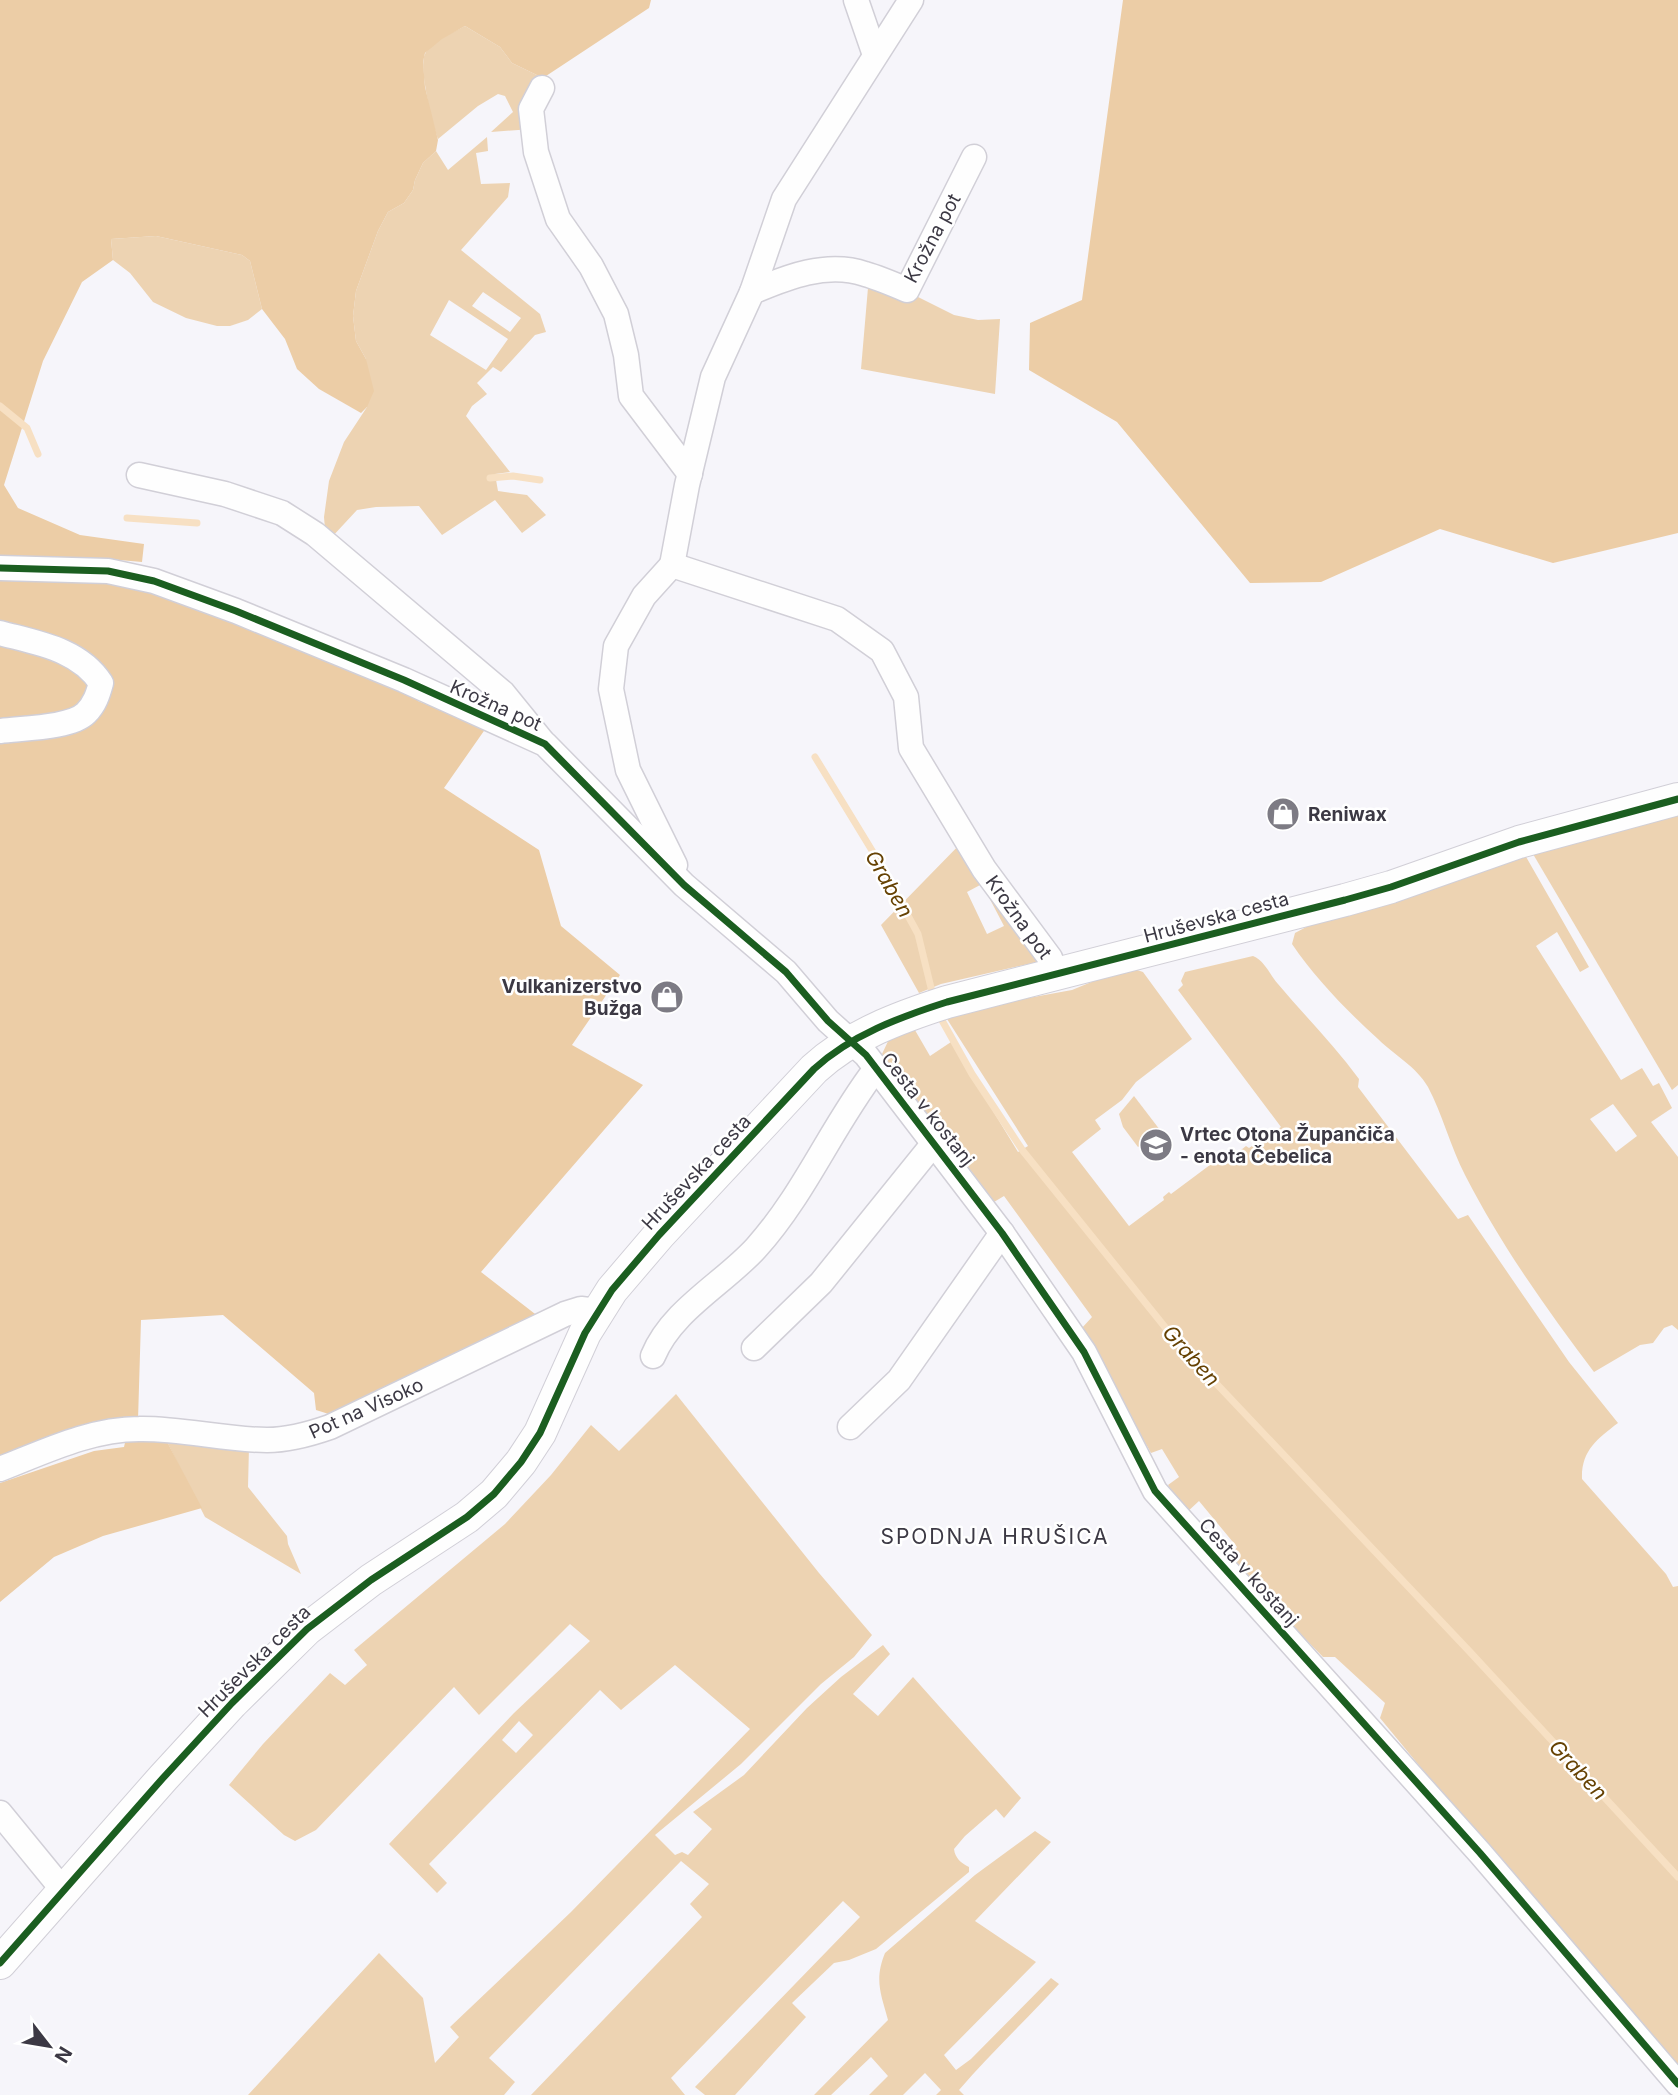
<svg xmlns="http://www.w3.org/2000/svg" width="1678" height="2095" viewBox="0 0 1678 2095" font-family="Inter,sans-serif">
  <rect width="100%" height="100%" fill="#f6f5fa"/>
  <!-- green -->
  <g fill="#edd3b2" fill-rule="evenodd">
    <path d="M465 26 500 47 512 63 543 78 532 129 491 132 513 112 505 96 498 94 478 106 438 139C433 125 418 67 425 54 432 41 452 33 465 26Z"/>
    <path d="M487 137 488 151 476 153 481 184 510 183 508 197 461 250 540 314 546 332 535 335 501 372 493 367 477 383 487 394 472 406 466 416 510 472 495 474 498 491 527 495 546 515 522 533 495 500 442 535 419 506 376 507 357 510 331 538 325 529 324 517 329 481 344 442 367 407 366 359 356 341 353 316 356 291 378 231 388 212 404 203 413 190 415 180 423 163 436 151 448 170ZM483 292 521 318 510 332 472 306ZM449 300 508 339 486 370 430 335Z"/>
    <polygon points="156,236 242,255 250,261 262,309 248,320 230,326 217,326 186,318 153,302 130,273 113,260 111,239"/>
    <polygon points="869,276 908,292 954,315 978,320 1000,319 995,394 861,369"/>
    <polygon points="1678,812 1678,1085 1672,1090 1533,854"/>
    <path d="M967 837 1038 951 1037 962 941 984 919 993 881 925ZM982 884 1004 926 987 934 967 892Z"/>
    <path d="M1525 855 1589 967 1580 972 1557 932 1536 946 1621 1080 1642 1068 1653 1086 1659 1083 1672 1108 1651 1122 1678 1157V1330L1672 1325 1664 1328 1653 1343 1640 1345 1594 1372C1546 1308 1502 1247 1465 1175 1451 1148 1442 1113 1428 1087 1416 1066 1394 1055 1378 1039 1347 1011 1315 978 1292 944L1295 933 1310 925ZM1613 1104 1637 1136 1616 1152 1590 1119Z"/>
    <path d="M1253 956C1265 961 1270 975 1278 984 1305 1016 1334 1045 1359 1079L1358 1087 1458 1219 1468 1215 1569 1362 1618 1423C1597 1439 1581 1451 1582 1479L1666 1574 1673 1587 1678 1586V2067L1497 1860 1380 1718 1385 1703 1335 1657H1323L1228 1560 1237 1547 1199 1501 1185 1514 1168 1485 1179 1477 1162 1449 1151 1453 1081 1329 1092 1317 1004 1196 994 1202 943 1133 891 1074 882 1054 891 1035 912 1025 930 1056 951 1042 1018 1152 1028 1146 947 1019 954 1016 953 1012 1072 990 1128 967 1143 972 1192 1039 1136 1082 1122 1100 1095 1120 1101 1129 1072 1152 1129 1226 1164 1200 1163 1197 1169 1192 1171 1194 1222 1156 1227 1161 1246 1146 1249 1148 1281 1127 1178 990 1183 985 1181 981 1185 972Z"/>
    <polygon points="1134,1096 1160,1130 1138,1147 1123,1127 1119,1114"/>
    <path d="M676 1394 819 1573 872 1635 854 1657 821 1684 741 1764 655 1835 675 1855 682 1852 688 1855 712 1829 693 1812 744 1775 807 1708 841 1677 883 1645 890 1654 853 1694 878 1716 913 1677 1021 1798 1004 1818 996 1809 965 1836 954 1849C955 1858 961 1863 969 1867V1872L876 1949 849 1960 834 1963 792 2003 806 2017 735 2095H705L695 2087 860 1917 843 1901 671 2078 685 2095H531L702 1917 690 1904 709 1884 681 1861 489 2058 515 2082 504 2095H248L379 1953 423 1998 435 2063 459 2037 450 2027 571 1912 750 1729 675 1665 621 1710 600 1690 429 1864 447 1883 437 1893 389 1844 514 1713 590 1641 570 1624 479 1715 454 1687 316 1830 295 1841 284 1835 229 1785 263 1744 330 1673 345 1685 367 1665 354 1650 505 1524 551 1475 591 1425 619 1451ZM519 1721 533 1735 516 1753 502 1740Z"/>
    <polygon points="164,1436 249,1447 248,1487 287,1536 288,1544 301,1574 205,1517"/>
    <path d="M1035 1831 1051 1842 975 1921 1036 1962 944 2055 956 2070 971 2059 1051 1978 1059 1984C1026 2020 991 2053 959 2090L964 2095H936L941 2090 925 2073 903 2095H869L888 2076 871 2057 831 2095H814L888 2020C881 1994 874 1980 885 1953L975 1875Z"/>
  </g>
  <!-- forest -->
  <g fill="#eccda6">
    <polygon points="0,0 651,0 649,8 543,78 512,63 500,47 465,26 442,39 425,53 423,62 425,87 438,140 436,151 423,163 415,180 413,190 404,203 388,212 378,231 356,291 353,316 356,341 366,359 374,391 367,407 361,413 319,389 297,369 285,339 262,309 250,261 242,255 156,236 111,239 113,260 82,282 43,361 4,485 18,508 80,535 144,544 142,562 108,559 0,563"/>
    <polygon points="1123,0 1678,0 1678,533 1553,563 1440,529 1321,582 1250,583 1117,422 1029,370 1030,323 1082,300"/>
    <polygon points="0,575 129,576 413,691 418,701 433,707 442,704 486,728 444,788 539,850 561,926 620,975 572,1045 643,1085 481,1272 539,1317 335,1416 316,1410 314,1393 223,1315 141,1320 138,1420 0,1460"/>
    <polygon points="127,1434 164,1436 202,1508 103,1536 54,1557 0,1602 0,1483 94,1451 124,1447"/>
  </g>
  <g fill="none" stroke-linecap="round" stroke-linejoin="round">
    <!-- stream -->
    <g stroke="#f7e0c3" stroke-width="7">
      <polyline points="0,406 27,428 38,454"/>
      <polyline points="490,478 513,476 540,480"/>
      <polyline points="127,518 197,523"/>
      <polyline points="815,757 876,857 918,934 934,1000"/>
      <polyline points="939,1015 972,1074 1023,1151 1177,1342 1470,1652 1678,1877"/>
    </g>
    <defs>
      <g id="minor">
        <polyline points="856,0 875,55"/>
        <polyline points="542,88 531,109 536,152 558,219 591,266 616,314 626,355 631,396 690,474"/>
        <path d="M752 292C787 277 827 261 865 274 879 278 893 284 907 290L974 157"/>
        <polyline points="139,475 225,494 282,513 315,534 503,693 542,741"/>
        <polyline points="672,565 687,485 713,377 752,292 784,199 911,0"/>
        <polyline points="0,568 108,571 154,581 236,611 404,680 545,744 684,885 786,972 828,1021 866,1055 1002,1233 1084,1352 1155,1491 1480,1853 1678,2084"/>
        <path d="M0 633C37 643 79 649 101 683 98 694 95 704 86 713 71 728 22 728 0 731"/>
        <polyline points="675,865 628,770 611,689 616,646 644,596 672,565 837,619 882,651 906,697 911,748 984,869 1050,958 1057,975"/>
        <polyline points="754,1348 821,1283 934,1143"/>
        <path d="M653 1356C672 1310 723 1284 756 1248 804 1195 832 1126 875 1070"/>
        <polyline points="850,1427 899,1380 1002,1233"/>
        <path d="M0 1469C44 1452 90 1429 139 1429 181 1428 224 1440 267 1440 289 1440 310 1434 330 1427L565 1314 581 1309 598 1311"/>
        <polyline points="0,1813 63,1890"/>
      </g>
      <path id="tertiary" d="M0 1963 163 1778 232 1703 307 1629 371 1580 467 1517 494 1494 521 1462 540 1433 585 1333 612 1290 659 1235 814 1069C851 1035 900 1017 947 1002L1345 900 1391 887 1519 842 1678 799"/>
    </defs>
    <!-- minor casing -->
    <use href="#minor" stroke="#d1cfd7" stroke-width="27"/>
    <!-- tertiary casing -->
    <use href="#tertiary" stroke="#d1cfd7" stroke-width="34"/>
    <!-- minor -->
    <use href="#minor" stroke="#fefefe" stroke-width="24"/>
    <!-- tertiary -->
    <use href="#tertiary" stroke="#fefefe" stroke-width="32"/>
    <defs>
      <g id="cycleway">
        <polyline points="0,568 108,571 154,581 236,611 404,680 545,744 684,885 786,972 828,1021 866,1055 1002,1233 1084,1352 1155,1491 1480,1853 1678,2084"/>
        <path d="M0 1963 163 1778 232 1703 307 1629 371 1580 467 1517 494 1494 521 1462 540 1433 585 1333 612 1290 659 1235 814 1069C851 1035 900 1017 947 1002L1345 900 1391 887 1519 842 1678 799"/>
      </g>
    </defs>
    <!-- cycleway casing -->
    <use href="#cycleway" stroke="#fff" stroke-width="11"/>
    <!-- cycleway -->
    <use href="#cycleway" stroke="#1b5e20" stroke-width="7"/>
  </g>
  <!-- icons -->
  <defs>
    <symbol id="shop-disc" viewBox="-11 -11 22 22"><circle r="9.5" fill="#7d7b84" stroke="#fff"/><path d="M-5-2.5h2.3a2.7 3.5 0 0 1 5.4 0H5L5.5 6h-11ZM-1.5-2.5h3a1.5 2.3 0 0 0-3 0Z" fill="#fff"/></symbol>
    <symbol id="school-disc" viewBox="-11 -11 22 22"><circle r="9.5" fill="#7d7b84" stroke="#fff"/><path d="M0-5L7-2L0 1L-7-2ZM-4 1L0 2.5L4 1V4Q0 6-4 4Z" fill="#fff"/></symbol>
  </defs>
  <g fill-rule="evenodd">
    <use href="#shop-disc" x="1264" y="795" width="38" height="38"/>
    <use href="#shop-disc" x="648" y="978" width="38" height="38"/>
    <use href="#school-disc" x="1137" y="1126" width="38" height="38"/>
  </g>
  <g text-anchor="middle" stroke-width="5" stroke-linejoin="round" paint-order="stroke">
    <!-- street labels -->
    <g font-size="19" fill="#3c3944" stroke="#fff">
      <text transform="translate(932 238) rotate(-62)" y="7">Krožna pot</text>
      <text transform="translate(496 705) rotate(24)" y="7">Krožna pot</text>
      <text transform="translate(1019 917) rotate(54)" y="7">Krožna pot</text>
      <text transform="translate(1216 917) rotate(-15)" y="7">Hruševska cesta</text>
      <text transform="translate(928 1109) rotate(52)" y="7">Cesta v kostanj</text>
      <text transform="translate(696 1172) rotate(-47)" y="7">Hruševska cesta</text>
      <text transform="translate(366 1408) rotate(-24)" y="7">Pot na Visoko</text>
      <text transform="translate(1249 1572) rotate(48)" y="7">Cesta v kostanj</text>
      <text transform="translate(254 1661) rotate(-45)" y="7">Hruševska cesta</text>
    </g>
    <!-- poi labels -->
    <g font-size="19" font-weight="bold" fill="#3c3944" stroke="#fff" text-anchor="start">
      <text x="1308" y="821">Reniwax</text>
      <text x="642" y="993" text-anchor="end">Vulkanizerstvo<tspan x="642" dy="22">Bužga</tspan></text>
      <text x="1180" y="1141">Vrtec Otona Župančiča<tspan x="1180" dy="22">- enota Čebelica</tspan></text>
    </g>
    <!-- water labels -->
    <g font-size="21" font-style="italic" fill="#664203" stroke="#fff">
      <text transform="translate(889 884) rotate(60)" y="7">Graben</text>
      <text transform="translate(1191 1356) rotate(48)" y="7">Graben</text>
      <text transform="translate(1578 1770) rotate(47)" y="7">Graben</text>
    </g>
    <!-- neighbourhood labels -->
    <g font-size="21" letter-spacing="2" fill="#3c3944" stroke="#fff">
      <text x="995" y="1544">SPODNJA HRUŠICA</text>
    </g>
  </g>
  <!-- north arrow -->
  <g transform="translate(49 2046) rotate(121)" stroke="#ffffff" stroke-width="5" paint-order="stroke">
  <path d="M0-5L12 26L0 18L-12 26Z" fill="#3c3944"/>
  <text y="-10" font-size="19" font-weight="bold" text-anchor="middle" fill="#3c3944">N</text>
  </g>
</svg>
